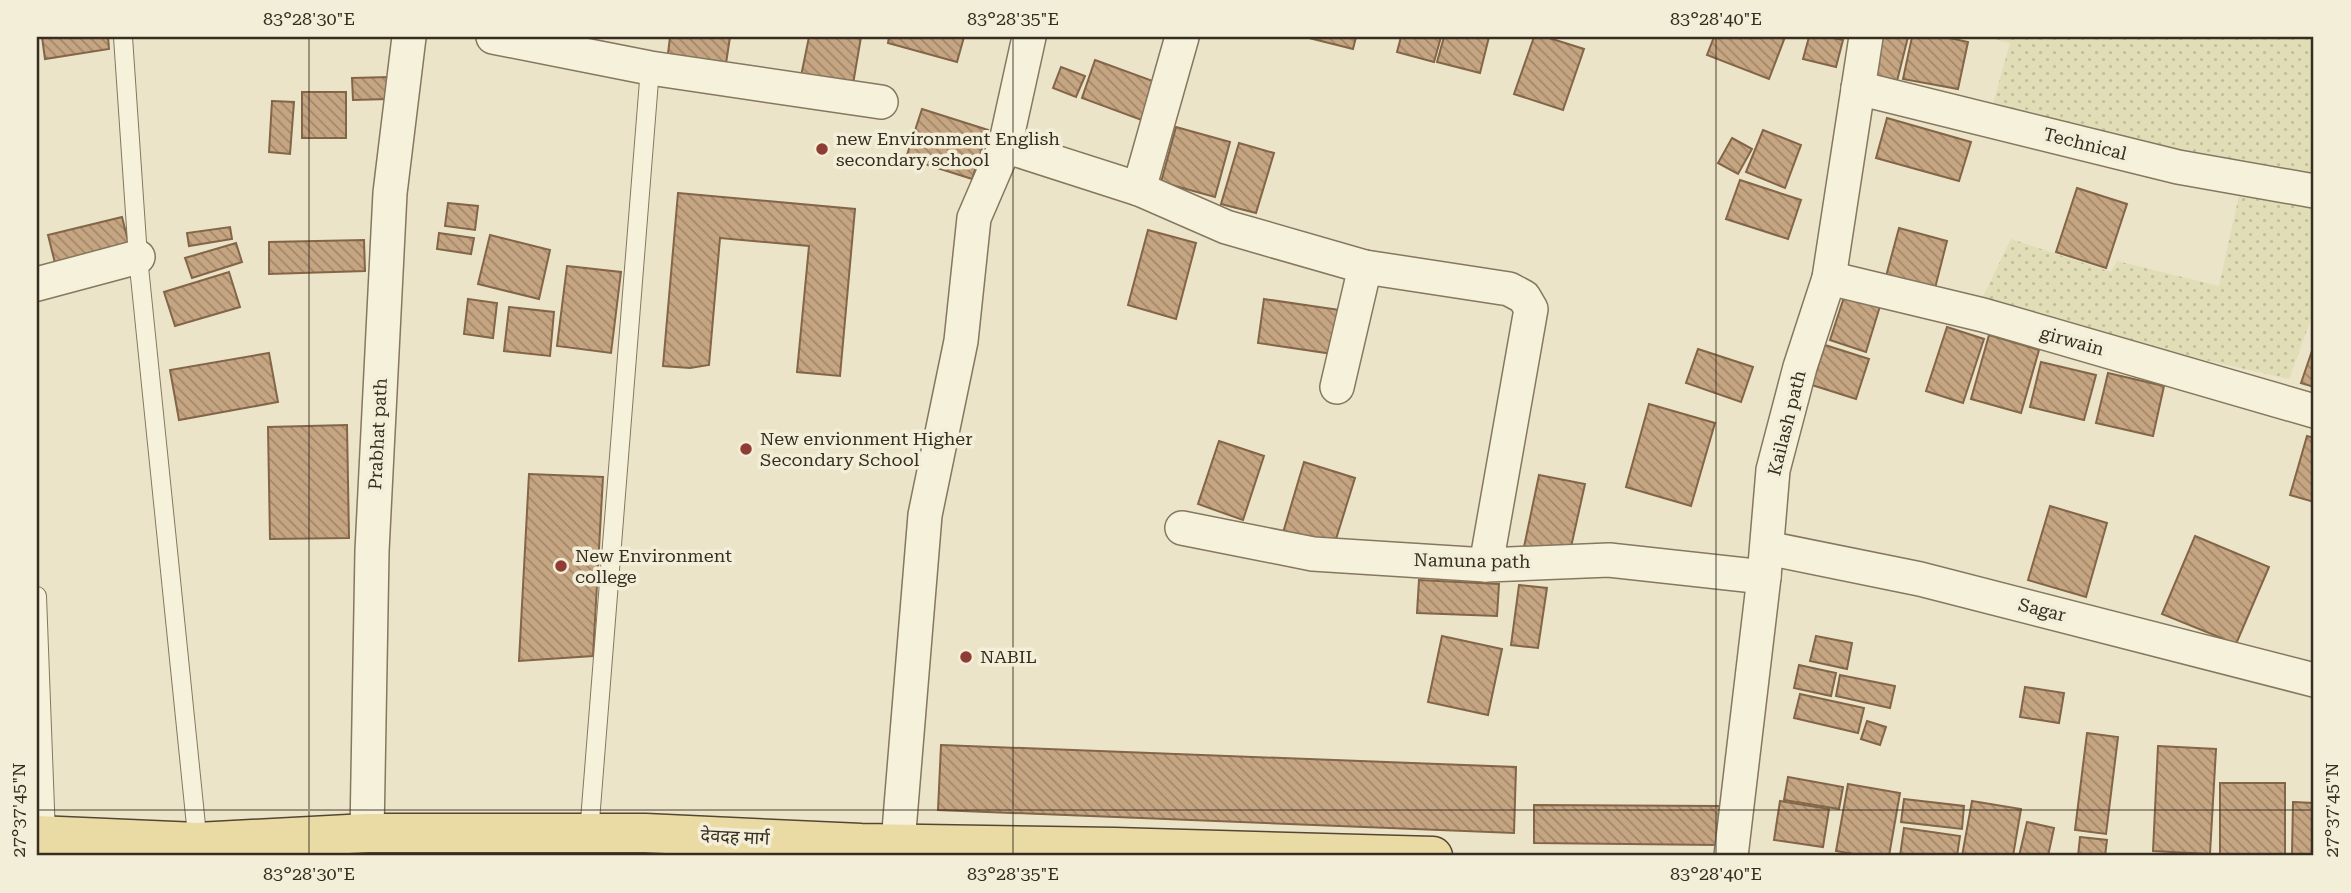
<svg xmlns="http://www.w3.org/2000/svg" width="2351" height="893" viewBox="0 0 2351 893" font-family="'Roboto Serif','Noto Sans Devanagari',serif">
  <defs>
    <pattern id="farmland-dots" width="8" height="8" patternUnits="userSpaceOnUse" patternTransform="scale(1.75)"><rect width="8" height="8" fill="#e0ddb7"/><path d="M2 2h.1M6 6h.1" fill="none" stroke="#c1be9d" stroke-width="1.8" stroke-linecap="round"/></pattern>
    <pattern id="building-back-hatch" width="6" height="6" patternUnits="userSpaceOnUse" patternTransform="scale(1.75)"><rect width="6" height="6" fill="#c6a582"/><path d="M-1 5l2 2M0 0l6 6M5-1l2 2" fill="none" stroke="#a2876a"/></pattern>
  </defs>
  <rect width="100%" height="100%" fill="#ebe4c9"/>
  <!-- farmland -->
  <g fill="url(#farmland-dots)">
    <polygon points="1984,37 2314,37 2314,177 1989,118 2010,43"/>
    <polygon points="2240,191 2314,201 2314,311 2289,379 2192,357 1980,303 2011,239 2111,272 2117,261 2219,286"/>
  </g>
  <!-- building -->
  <g fill="url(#building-back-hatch)" stroke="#836547" stroke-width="2">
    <polygon points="42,37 108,37 109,49 45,59"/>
    <polygon points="670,37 730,37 725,70 667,62"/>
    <polygon points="809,37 861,37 852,90 800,81"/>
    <polygon points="889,37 964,37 957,62 888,43"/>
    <polygon points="1305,37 1356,37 1353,49"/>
    <polygon points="1401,37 1441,37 1434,62 1397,52"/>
    <polygon points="1444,37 1489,37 1480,73 1437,62"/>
    <polygon points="1534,37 1546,37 1584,49 1563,110 1514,94"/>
    <polygon points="1714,37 1785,37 1769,79 1707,55"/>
    <polygon points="1809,37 1829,37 1843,40 1836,67 1803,59"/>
    <polygon points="1876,37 1908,37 1895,89 1865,81"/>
    <polygon points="1912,37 1945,37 1968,42 1958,89 1903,79"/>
    <polygon points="1095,60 1161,84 1147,122 1082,98"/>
    <polygon points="1061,67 1085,76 1076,97 1053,88"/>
    <polygon points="389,77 389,99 353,100 352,78"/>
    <rect x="302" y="92" width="44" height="46"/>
    <polygon points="272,101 294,102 290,154 269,152"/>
    <polygon points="922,109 988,130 972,179 906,158"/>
    <polygon points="1887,118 1971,142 1959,181 1876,158"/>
    <polygon points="1176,127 1230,142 1215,197 1161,182"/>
    <polygon points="1763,130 1801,145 1785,188 1746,172"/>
    <polygon points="1732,138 1752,149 1738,174 1718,163"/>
    <polygon points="1239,143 1274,153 1256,213 1221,204"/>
    <polygon points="1740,180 1801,200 1788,239 1726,219"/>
    <polygon points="2077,188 2127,204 2106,268 2056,252"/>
    <polygon points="678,193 855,209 840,376 797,372 809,246 720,238 709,365 690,368 663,366"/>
    <polygon points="448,203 478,206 475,230 445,226"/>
    <polygon points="122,217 132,257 58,275 48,235"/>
    <polygon points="230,227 232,239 189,246 187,233"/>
    <polygon points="1899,228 1947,241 1934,292 1885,280"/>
    <polygon points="1148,230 1196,243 1176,319 1128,305"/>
    <polygon points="439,233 474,238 471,254 437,249"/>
    <polygon points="490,235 550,250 539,299 478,284"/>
    <polygon points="364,240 365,271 269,274 269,242"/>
    <polygon points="236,243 242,262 192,278 185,258"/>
    <polygon points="567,266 621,272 611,353 557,346"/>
    <polygon points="229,272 240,307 175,326 164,292"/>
    <polygon points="1846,291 1881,303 1866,352 1830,340"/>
    <polygon points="468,299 497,303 493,338 464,334"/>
    <polygon points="1264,299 1340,310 1333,354 1258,343"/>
    <polygon points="509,307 554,312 550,356 504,351"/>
    <polygon points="1947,327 1984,339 1963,403 1926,391"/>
    <polygon points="1989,335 2039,350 2021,413 1971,399"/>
    <polygon points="1825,345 1869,359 1856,399 1812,385"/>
    <polygon points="2314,345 2314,387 2301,383"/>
    <polygon points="1698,349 1753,367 1741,402 1686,383"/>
    <polygon points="269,353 278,402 179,420 170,370"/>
    <polygon points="2041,362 2096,375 2084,420 2030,407"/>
    <polygon points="2108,373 2164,386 2153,436 2096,423"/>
    <polygon points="1649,404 1715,423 1691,506 1626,487"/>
    <polygon points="347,425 349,538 270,539 268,427"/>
    <polygon points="2307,436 2314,438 2314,502 2290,495"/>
    <polygon points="1219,441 1264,456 1243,520 1198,504"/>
    <polygon points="1304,462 1355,478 1332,552 1282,536"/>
    <polygon points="529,474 603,477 593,656 519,661"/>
    <polygon points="1539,475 1585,484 1569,556 1524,547"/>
    <polygon points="2050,506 2107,523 2086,597 2028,580"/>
    <polygon points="2195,536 2269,567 2236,644 2162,614"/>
    <polygon points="1419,580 1499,584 1497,616 1417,613"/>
    <polygon points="1519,585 1547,588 1538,648 1511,645"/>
    <polygon points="1442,636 1502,649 1488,715 1428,702"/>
    <polygon points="1816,636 1852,643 1847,669 1810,661"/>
    <polygon points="1799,665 1836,673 1831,696 1794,688"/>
    <polygon points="1840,675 1895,686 1890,708 1836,696"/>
    <polygon points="2025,687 2064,693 2059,723 2020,717"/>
    <polygon points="1800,694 1864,708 1858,733 1794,718"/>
    <polygon points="1867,721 1886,727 1880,745 1861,739"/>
    <polygon points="2087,733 2118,737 2106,834 2075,830"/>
    <polygon points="941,745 1516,767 1514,833 938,810"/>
    <polygon points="2158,746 2216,749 2210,854 2153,851"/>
    <polygon points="1788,777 1843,787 1839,809 1784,800"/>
    <rect x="2220" y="783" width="65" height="73"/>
    <polygon points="1848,784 1900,793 1889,856 1865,856 1836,851"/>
    <polygon points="1904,799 1964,806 1962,829 1901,822"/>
    <polygon points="1780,801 1829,809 1823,847 1774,840"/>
    <polygon points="1972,801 2021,809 2013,856 1962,856"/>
    <polygon points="2293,802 2314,803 2314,855 2292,854"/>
    <polygon points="1534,805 1720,806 1719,845 1534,843"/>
    <polygon points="2027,822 2054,828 2048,856 2019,856"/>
    <polygon points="1904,828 1960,836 1957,856 1900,856"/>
    <polygon points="2080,837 2107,840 2105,856 2078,856"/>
  </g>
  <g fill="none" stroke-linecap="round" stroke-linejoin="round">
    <defs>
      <g id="service">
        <polyline points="123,37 138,257 198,845"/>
        <polyline points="37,596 46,835"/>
        <polyline points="589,833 650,68"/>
      </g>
      <g id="minor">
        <polyline points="493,37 650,68 881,102"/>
        <polyline points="1858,88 2178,167 2314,191"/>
        <polyline points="1005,146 1139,189 1226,227 1365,267 1509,289 1524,297 1531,309 1486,565"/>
        <polyline points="1139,189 1182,37"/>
        <polyline points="1829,278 1983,315 2314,411"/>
        <polyline points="37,284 138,257"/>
        <polyline points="1337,387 1365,267"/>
        <polyline points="1182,528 1313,554 1486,565 1609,560 1764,577"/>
        <polyline points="1767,548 1920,579 2314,680"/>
        <polyline points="367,833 372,551 390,193 409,37"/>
        <polyline points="898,843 925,515 961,341 974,218 1005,146 1029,37"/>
        <polyline points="1731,856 1764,577 1773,470 1800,367 1829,278 1866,37"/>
      </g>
      <polyline id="primary" points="37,835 197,842 367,833 645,833 861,843 1115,847 1433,856"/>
    </defs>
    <!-- service casing -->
    <use href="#service" stroke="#86775f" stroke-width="20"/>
    <!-- minor casing -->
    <use href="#minor" stroke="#86775f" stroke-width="36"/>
    <!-- primary casing -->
    <use href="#primary" stroke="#544633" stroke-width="41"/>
    <!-- service -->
    <use href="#service" stroke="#f6f1db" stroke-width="18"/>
    <!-- minor -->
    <use href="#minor" stroke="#f6f1db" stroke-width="33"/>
    <!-- primary -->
    <use href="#primary" stroke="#eadba5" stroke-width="38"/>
  </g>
  <!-- ticks -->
  <path fill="none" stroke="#372e21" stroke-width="2" stroke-opacity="0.45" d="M309 37V856M1013 37V856M1716 37V856M37 810H2314"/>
  <!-- markers -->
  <g fill="#8f3d34" stroke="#f3eed8" stroke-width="2.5">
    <circle cx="822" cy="149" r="7"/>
    <circle cx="746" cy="449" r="7"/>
    <circle cx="561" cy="566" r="7"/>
    <circle cx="966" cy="657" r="7"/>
  </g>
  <g text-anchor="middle" stroke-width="7" stroke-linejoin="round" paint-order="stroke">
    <!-- poi labels -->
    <g font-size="18" fill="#372e21" stroke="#f3eed8" text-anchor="start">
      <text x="836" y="145">new Environment English<tspan x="836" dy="21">secondary school</tspan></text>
      <text x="760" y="445">New envionment Higher<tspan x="760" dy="21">Secondary School</tspan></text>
      <text x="575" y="562">New Environment<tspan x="575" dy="21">college</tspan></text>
      <text x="980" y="663">NABIL</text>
    </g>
    <!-- street labels -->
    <g font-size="18" fill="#372e21" stroke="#f3eed8">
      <text transform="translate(2085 144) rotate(14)" y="6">Technical</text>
      <text transform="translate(2072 341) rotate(16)" y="6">girwain</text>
      <text transform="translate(1787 423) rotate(-76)" y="6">Kailash path</text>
      <text transform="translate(378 434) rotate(-87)" y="6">Prabhat path</text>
      <text transform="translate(1472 561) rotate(1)" y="6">Namuna path</text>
      <text transform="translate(2042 610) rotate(14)" y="6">Sagar</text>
      <text transform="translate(735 837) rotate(3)" y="6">देवदह मार्ग</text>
    </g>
  </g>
  <!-- border -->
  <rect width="2351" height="893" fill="none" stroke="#f3eed8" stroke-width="77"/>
  <rect x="38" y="38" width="2274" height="816" fill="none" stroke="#372e21" stroke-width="2.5"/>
  <g font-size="18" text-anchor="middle" fill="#372e21">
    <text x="309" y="25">83°28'30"E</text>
    <text x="1013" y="25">83°28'35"E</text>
    <text x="1716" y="25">83°28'40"E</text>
    <text transform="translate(19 810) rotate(-90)" y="6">27°37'45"N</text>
    <text transform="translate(2332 810) rotate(-90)" y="6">27°37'45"N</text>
    <text x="309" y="880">83°28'30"E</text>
    <text x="1013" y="880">83°28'35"E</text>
    <text x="1716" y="880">83°28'40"E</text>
  </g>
</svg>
